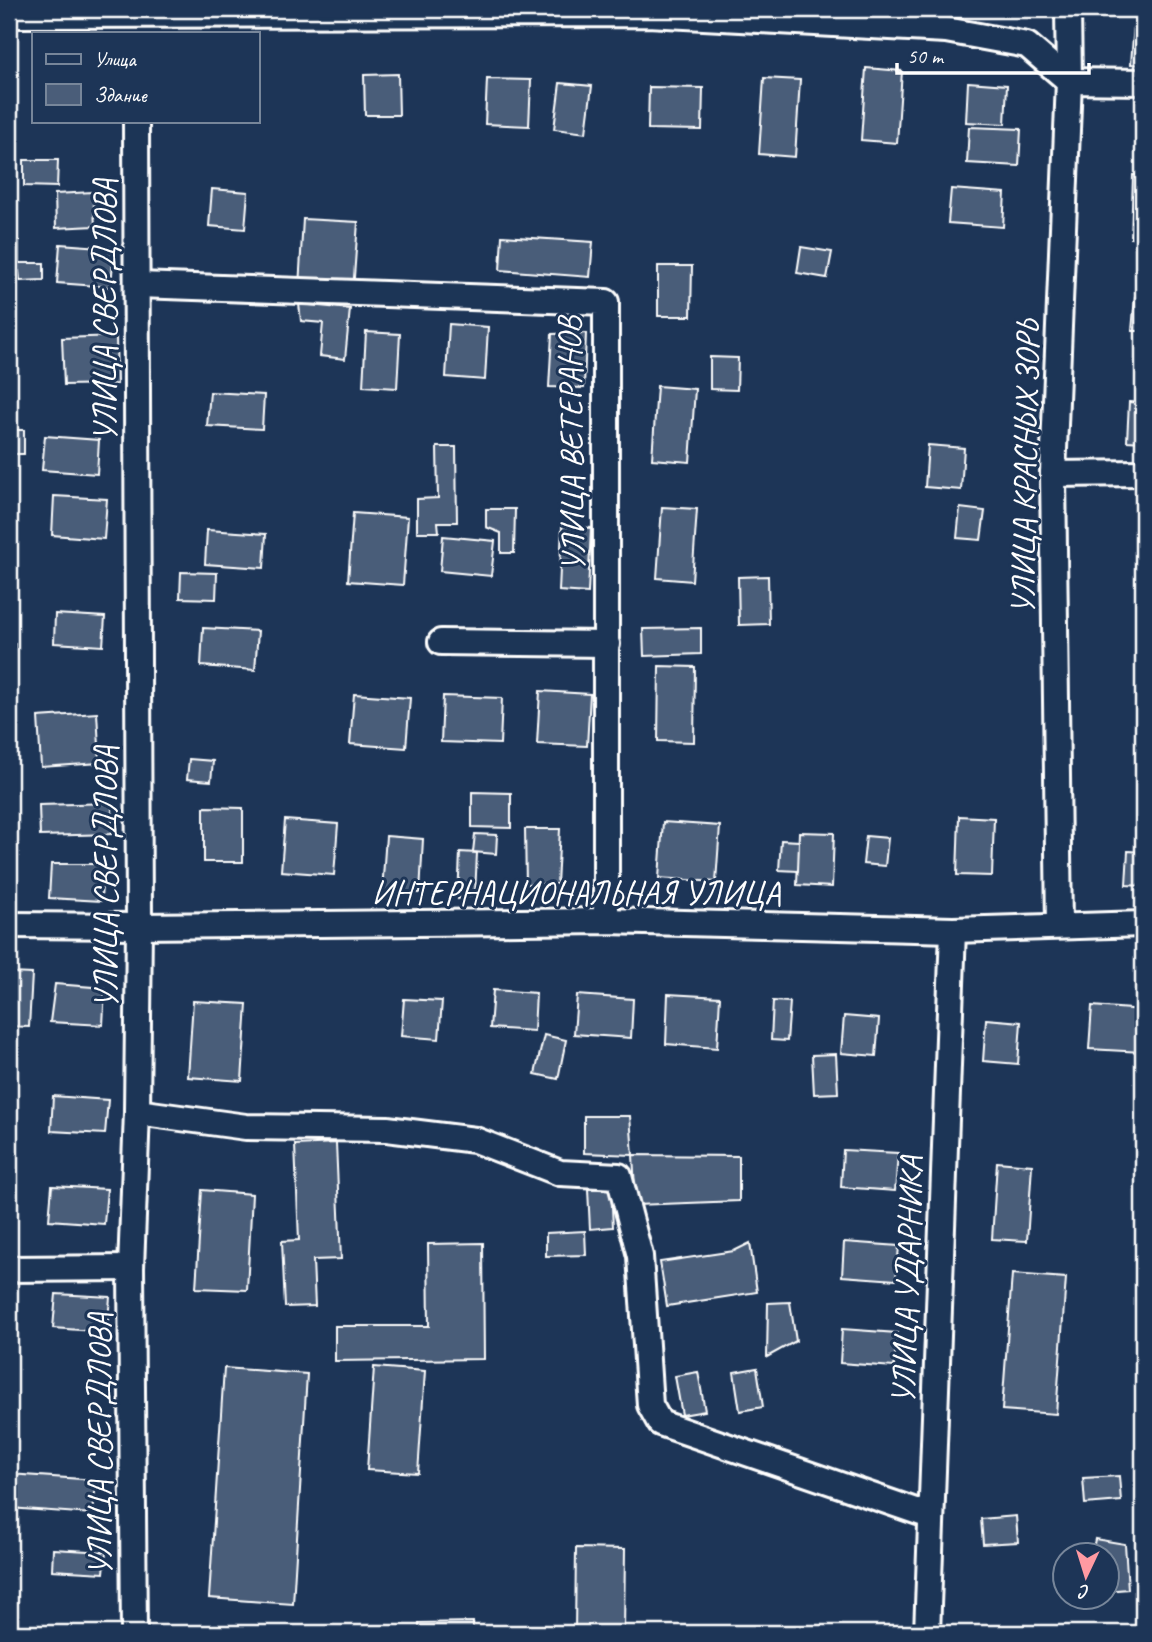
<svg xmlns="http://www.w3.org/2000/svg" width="1152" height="1642" viewBox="0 0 1152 1642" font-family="Caveat,sans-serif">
  <rect width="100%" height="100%" fill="#1d3557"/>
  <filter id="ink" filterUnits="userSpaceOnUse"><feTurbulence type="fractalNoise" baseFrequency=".0143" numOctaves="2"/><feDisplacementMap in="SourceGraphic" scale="14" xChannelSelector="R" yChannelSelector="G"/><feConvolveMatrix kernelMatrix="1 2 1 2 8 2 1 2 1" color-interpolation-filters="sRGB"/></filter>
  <g filter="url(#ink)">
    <!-- building -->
    <g fill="#4a5d79" stroke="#fff" stroke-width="2">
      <polygon points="1135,9 1143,9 1143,65 1131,64"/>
      <polygon points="866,68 902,71 897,143 861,140"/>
      <polygon points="398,74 399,115 365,115 364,75"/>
      <polygon points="764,78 800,80 795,157 759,154"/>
      <polygon points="487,79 531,80 529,126 485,124"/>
      <polygon points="968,82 1007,85 1005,124 966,122"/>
      <polygon points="560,83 592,86 586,133 554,129"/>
      <polygon points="649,87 703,88 702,130 648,129"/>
      <polygon points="969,127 1021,129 1019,166 967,163"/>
      <polygon points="24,160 58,160 57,187 24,186"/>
      <polygon points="1133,175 1143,175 1143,239 1131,238"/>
      <polygon points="212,189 248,192 245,229 209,226"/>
      <polygon points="951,189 1005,193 1003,227 948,223"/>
      <polygon points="93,192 95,226 56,228 55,194"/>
      <polygon points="303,219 358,222 353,291 299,287"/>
      <polygon points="502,236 593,242 590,277 500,270"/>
      <polygon points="9,240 19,240 19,263 44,263 44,280 20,281 19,271 9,272"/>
      <polygon points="60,244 114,248 111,287 57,283"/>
      <polygon points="801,247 832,252 827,278 797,273"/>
      <polygon points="658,266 692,266 691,316 658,316"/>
      <polygon points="1135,297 1143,297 1143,331 1132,331"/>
      <polygon points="299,304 350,309 345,359 320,356 323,323 301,321"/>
      <polygon points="449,324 488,327 485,380 446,377"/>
      <polygon points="366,332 400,334 397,388 363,386"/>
      <polygon points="586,333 584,388 549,387 552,334"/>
      <polygon points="116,336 117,384 64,385 62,338"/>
      <polygon points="710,357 738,358 737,390 710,389"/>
      <polygon points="657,386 695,389 690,462 652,459"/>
      <polygon points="210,392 264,395 262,429 207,426"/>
      <polygon points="1129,402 1143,403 1143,442 1127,441"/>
      <polygon points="9,421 11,421 11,430 24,430 24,454 9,454"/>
      <polygon points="45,436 99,440 97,474 42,470"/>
      <polygon points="928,445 964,448 961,490 925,487"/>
      <polygon points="437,447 456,447 457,522 438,522 439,532 417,532 417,499 438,498"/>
      <polygon points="54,496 107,499 104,539 52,535"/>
      <polygon points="662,507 697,509 692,581 657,578"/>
      <polygon points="960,508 985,511 981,540 957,538"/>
      <polygon points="486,509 515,509 514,553 501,553 501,533 486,527"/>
      <polygon points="353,513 408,517 403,585 348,581"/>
      <polygon points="562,526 591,528 588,593 559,591"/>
      <polygon points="207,530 266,534 264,568 205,564"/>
      <polygon points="443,536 495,541 491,576 440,571"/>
      <polygon points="1139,545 1143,546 1143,575 1139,575"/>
      <polygon points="181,572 217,573 216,599 180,598"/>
      <polygon points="768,576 769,624 739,625 738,577"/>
      <polygon points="55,614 105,617 103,646 54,643"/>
      <polygon points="203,628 258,631 255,670 201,666"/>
      <polygon points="701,628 701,654 644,656 643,629"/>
      <polygon points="9,644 15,644 14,684 9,684"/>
      <polygon points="659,666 695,667 694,742 658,741"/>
      <polygon points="540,691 590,694 587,746 537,744"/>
      <polygon points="354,694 410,698 406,748 350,744"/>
      <polygon points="443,696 502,698 500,744 441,742"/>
      <polygon points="97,713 100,763 41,767 38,717"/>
      <polygon points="189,759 213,761 211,781 187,779"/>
      <polygon points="472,792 511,793 511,828 472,827"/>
      <polygon points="112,803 112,834 40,836 39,805"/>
      <polygon points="204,807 243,808 243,862 204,862"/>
      <polygon points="959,816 994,818 992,876 957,875"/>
      <polygon points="285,820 338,824 334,875 281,871"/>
      <polygon points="663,822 720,826 716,882 659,878"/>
      <polygon points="525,829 560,829 557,884 526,884"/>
      <polygon points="799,832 834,833 832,887 797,885"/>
      <polygon points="475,834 497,835 496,854 473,852"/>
      <polygon points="386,836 423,839 420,893 382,891"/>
      <polygon points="866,836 888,838 885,866 863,864"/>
      <polygon points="781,840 799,841 798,871 779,870"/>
      <polygon points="1128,851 1143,852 1143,886 1126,885"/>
      <polygon points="460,852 477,853 475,895 458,899"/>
      <polygon points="51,864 103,864 101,901 49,898"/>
      <polygon points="11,973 32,974 29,1027 9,1026"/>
      <polygon points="55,984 105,988 103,1025 50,1022"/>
      <polygon points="493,990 536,993 534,1031 490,1028"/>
      <polygon points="668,994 720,997 717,1048 666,1044"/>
      <polygon points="577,995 633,999 631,1038 574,1034"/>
      <polygon points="404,999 442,1001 439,1039 401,1036"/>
      <polygon points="193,1001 247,1004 242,1081 188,1077"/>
      <polygon points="773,1001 790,1002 787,1041 771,1040"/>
      <polygon points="1092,1006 1143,1010 1142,1052 1089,1049"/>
      <polygon points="844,1016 879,1019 876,1056 841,1053"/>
      <polygon points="986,1019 1021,1022 1018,1064 983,1061"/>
      <polygon points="544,1035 566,1040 558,1079 535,1074"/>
      <polygon points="836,1054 838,1093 814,1094 812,1055"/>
      <polygon points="53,1096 108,1100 105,1134 51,1131"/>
      <polygon points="584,1116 630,1116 633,1155 584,1153"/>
      <polygon points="336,1143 341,1259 313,1260 315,1306 285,1307 282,1241 299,1240 295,1145"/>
      <polygon points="843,1150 898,1153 895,1191 841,1187"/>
      <polygon points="633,1155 739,1156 739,1201 636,1205"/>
      <polygon points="997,1162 1032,1165 1027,1241 992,1239"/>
      <polygon points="52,1186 107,1189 104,1224 49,1220"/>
      <polygon points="611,1188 613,1227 590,1229 588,1189"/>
      <polygon points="202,1190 252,1194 247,1290 196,1288"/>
      <polygon points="585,1231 586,1255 546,1256 546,1233"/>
      <polygon points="844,1242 899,1246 896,1280 842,1276"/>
      <polygon points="483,1243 484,1359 335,1361 335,1326 429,1326 428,1244"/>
      <polygon points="750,1243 757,1292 667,1306 660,1262 734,1251"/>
      <polygon points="1012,1274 1066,1278 1056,1414 1002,1410"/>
      <polygon points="56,1294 110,1297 107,1332 53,1328"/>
      <polygon points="790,1302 796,1341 767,1357 768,1303"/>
      <polygon points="842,1329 897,1333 894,1367 840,1363"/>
      <polygon points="374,1367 425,1371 418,1473 367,1470"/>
      <polygon points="224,1368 307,1374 293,1604 209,1598"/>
      <polygon points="757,1368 763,1407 740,1411 734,1372"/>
      <polygon points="698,1372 705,1411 682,1415 675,1376"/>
      <polygon points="9,1474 96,1480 93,1514 9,1508"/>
      <polygon points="1119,1476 1121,1501 1085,1504 1083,1478"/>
      <polygon points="1016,1516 1018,1542 983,1544 981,1519"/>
      <polygon points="1095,1539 1125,1544 1128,1589 1106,1591 1106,1554 1092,1554"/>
      <polygon points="576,1548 625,1549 624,1633 575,1633"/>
      <polygon points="53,1549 106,1552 104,1573 52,1570"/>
      <polygon points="473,1622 473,1633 419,1633 419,1623"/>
    </g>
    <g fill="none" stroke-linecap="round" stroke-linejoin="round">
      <defs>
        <g id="minor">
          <polyline points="9,15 648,14 946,30 1027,45 1069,81 1143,82"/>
          <polyline points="138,285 606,302 606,921"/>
          <polyline points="1053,474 1143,473"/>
          <polyline points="441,642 607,644"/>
          <polyline points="9,925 139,926 606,921 953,930 1143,924"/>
          <polyline points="1059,926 1053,474 1069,81 1068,9"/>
          <polyline points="137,1112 246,1127 387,1129 475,1140 560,1173 619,1176 640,1256 650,1405 660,1423 930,1516"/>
          <polyline points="9,1269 131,1268"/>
          <polyline points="134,1633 131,1268 137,1112 139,926 136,121"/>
          <polyline points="927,1633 953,930"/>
        </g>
      </defs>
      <!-- minor casing -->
      <use href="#minor" stroke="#fff" stroke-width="30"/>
      <!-- minor -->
      <use href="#minor" stroke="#1d3557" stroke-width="24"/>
    </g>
  </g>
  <g text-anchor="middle" stroke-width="6" stroke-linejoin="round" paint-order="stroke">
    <!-- street labels -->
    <g font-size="33" fill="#fff" stroke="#1d3557">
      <text transform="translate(104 310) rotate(-90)" y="12">УЛИЦА СВЕРДЛОВА</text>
      <text transform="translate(570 444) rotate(-91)" y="12">УЛИЦА ВЕТЕРАНОВ</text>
      <text transform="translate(1024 467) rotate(-89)" y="12">УЛИЦА КРАСНЫХ ЗОРЬ</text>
      <text transform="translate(105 877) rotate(-90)" y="12">УЛИЦА СВЕРДЛОВА</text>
      <text x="576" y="904">ИНТЕРНАЦИОНАЛЬНАЯ УЛИЦА</text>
      <text transform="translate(906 1280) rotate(-88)" y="12">УЛИЦА УДАРНИКА</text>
      <text transform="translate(99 1444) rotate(-90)" y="12">УЛИЦА СВЕРДЛОВА</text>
    </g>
  </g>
  <!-- margin -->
  <rect width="1152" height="1642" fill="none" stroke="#1d3557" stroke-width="35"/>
  <rect x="18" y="18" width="1117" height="1607" fill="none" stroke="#fff" stroke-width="2.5" filter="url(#ink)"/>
  <!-- legend -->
  <rect x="32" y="32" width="228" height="91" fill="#1d3557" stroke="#77869a" stroke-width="2"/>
  <rect x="46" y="54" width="35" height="10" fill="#1d3557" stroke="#77869a" stroke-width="2"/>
  <text x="94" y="66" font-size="21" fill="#ffffff">Улица</text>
  <rect x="46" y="84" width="35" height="21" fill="#4a5d79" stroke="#77869a" stroke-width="2"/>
  <text x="94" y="102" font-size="21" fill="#ffffff">Здание</text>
  <!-- north arrow -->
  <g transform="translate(1086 1576) rotate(184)"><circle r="33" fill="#1d3557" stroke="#77869a" stroke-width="2"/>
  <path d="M0-5L12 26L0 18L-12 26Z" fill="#ff9aa2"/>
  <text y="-10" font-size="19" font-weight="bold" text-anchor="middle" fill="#ffffff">С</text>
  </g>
  <!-- scale -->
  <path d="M897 63v10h192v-10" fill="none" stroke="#ffffff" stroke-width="3.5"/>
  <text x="907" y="63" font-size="21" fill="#ffffff" stroke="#1d3557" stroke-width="5" paint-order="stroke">50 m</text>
</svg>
